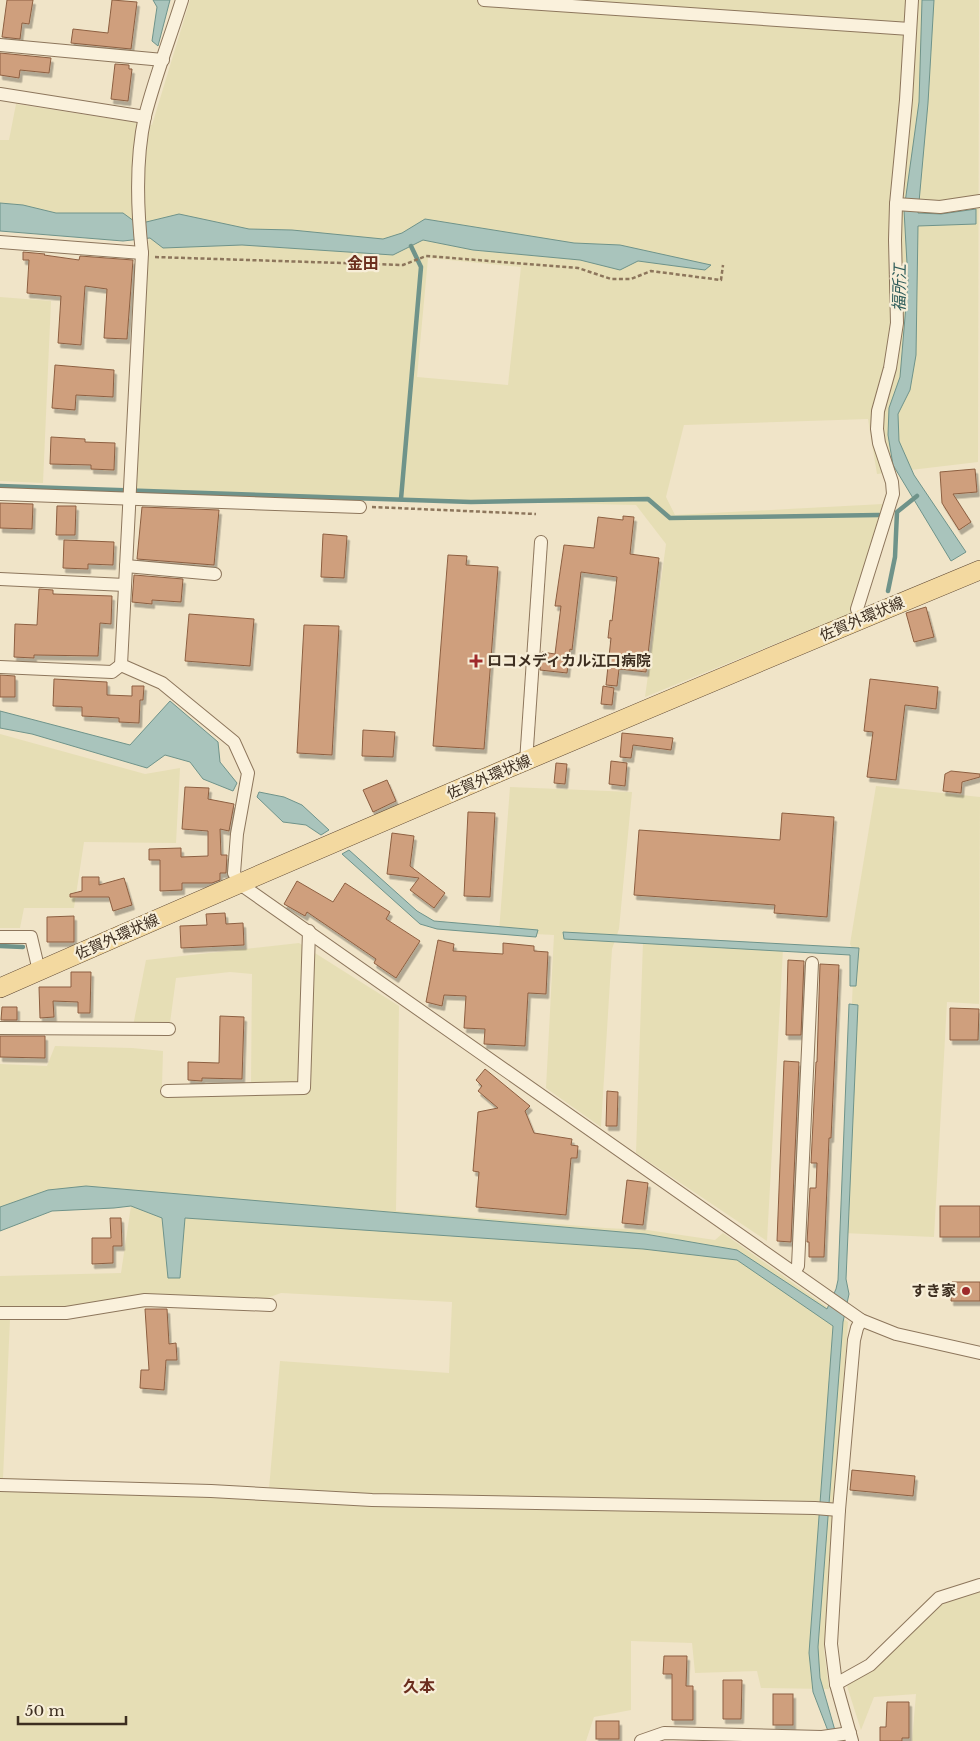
<svg xmlns="http://www.w3.org/2000/svg" width="980" height="1741" viewBox="0 0 980 1741" font-family="'Libre Baskerville','Noto Sans JP',serif">
  <defs>
    <filter id="shadow"><feDropShadow dx="2.5" dy="4.5" stdDeviation="0" flood-color="#0004"/></filter>
  </defs>
  <rect width="100%" height="100%" fill="#f0e4c8"/>
  <!-- farmland -->
  <g fill="#e6deb5" fill-rule="evenodd">
    <path d="M190 0H979L978 462 877 474 868 419 684 425 666 497 675 515 883 504 851 613 645 697 666 544 636 505 136 493 149 231 0 221V140H9L16 104 152 125ZM428 258 521 267 508 385 417 377Z"/>
    <polygon points="0,297 51,301 43,483 0,481"/>
    <polygon points="0,734 145,774 180,768 176,843 84,842 74,908 24,908 20,928 0,928"/>
    <polygon points="876,786 980,797 979,1004 947,1002 934,1237 843,1233 854,952 850,944"/>
    <polygon points="510,787 632,792 619,929 612,949 601,1127 546,1088 554,935 499,932"/>
    <polygon points="643,941 783,949 767,1241 636,1153"/>
    <path d="M299 943 399 1006 396 1211 605 1228 647 1230 715 1240 723 1233 848 1322 824 1650 829 1689 761 1688 757 1671 695 1673 692 1643 631 1641V1710L594 1717 586 1741H0V1276L121 1273 131 1206 72 1199 0 1218V1064L47 1066 55 1046 132 1048 163 1051 162 1087 251 1085 252 974 230 972 176 978 170 1023 133 1026 146 960ZM281 1293 452 1302 449 1373 280 1361 269 1489 3 1478 10 1319 120 1311 160 1295 259 1301Z"/>
    <polygon points="980,1580 980,1741 912,1741 916,1694 874,1697 861,1730 847,1686 875,1651 934,1593"/>
  </g>
  <!-- water -->
  <g fill="#a9c4bc" stroke="#6f938a">
    <polygon points="153,0 170,0 158,46 152,41 157,7"/>
    <polygon points="922,0 934,0 928,103 918,213 941,214 976,209 976,224 918,226 916,355 910,390 898,414 899,441 914,475 966,552 951,561 893,465 888,435 889,408 900,377 908,281 904,210 919,102"/>
    <polygon points="0,203 23,205 56,213 123,213 138,224 179,214 249,229 292,230 383,239 402,233 425,219 574,243 620,245 711,265 705,270 638,261 620,270 580,260 473,250 423,240 393,255 242,245 163,248 150,238 123,241 0,231"/>
    <polygon points="170,701 218,742 220,762 237,783 233,791 203,779 190,762 165,755 147,768 32,734 0,728 0,711 130,745"/>
    <polygon points="259,792 284,797 302,805 329,830 321,835 306,825 283,822 257,797"/>
    <polygon points="349,850 417,911 434,921 538,930 536,937 437,929 420,924 342,854"/>
    <polygon points="563,932 859,948 856,986 850,986 850,955 564,939"/>
    <polygon points="849,1004 858,1005 846,1279 849,1294 843,1322 818,1647 820,1678 838,1741 829,1741 828,1731 813,1692 809,1653 833,1326 737,1260 643,1249 185,1218 180,1278 168,1278 162,1218 131,1206 114,1208 52,1211 0,1231 0,1207 48,1190 86,1186 645,1234 737,1250 827,1309 836,1289 838,1280"/>
  </g>
  <g fill="none" stroke-linecap="round" stroke-linejoin="round">
    <!-- stream -->
    <g stroke="#6f938a" stroke-width="4.5">
      <polyline points="0,486 471,502 648,499 670,518 879,515"/>
      <polyline points="401,499 421,267 411,246"/>
      <polyline points="888,591 895,557 897,512 917,496"/>
      <polyline points="0,946 23,947"/>
    </g>
  </g>
  <!-- building -->
  <g fill="#cf9f7d" stroke="#8d5f41" filter="url(#shadow)">
    <polygon points="7,0 33,0 29,24 22,23 20,39 2,37"/>
    <polygon points="112,0 137,2 131,49 71,43 73,29 108,33"/>
    <polygon points="0,53 51,58 49,73 20,70 19,78 0,75"/>
    <polygon points="115,64 129,65 129,69 132,69 128,101 111,99"/>
    <polygon points="23,252 45,254 44,255 79,260 80,256 133,260 127,339 104,338 107,289 85,286 81,345 58,343 61,296 27,293 29,260 23,260"/>
    <polygon points="55,365 114,370 113,397 76,395 75,410 52,408"/>
    <polygon points="51,437 85,439 85,442 115,443 114,470 91,469 91,465 50,464"/>
    <polygon points="975,469 977,492 953,494 971,522 959,530 942,503 940,472"/>
    <polygon points="0,503 33,504 32,529 0,528"/>
    <polygon points="57,506 76,506 75,535 56,535"/>
    <polygon points="142,507 219,510 214,565 137,559"/>
    <polygon points="623,516 634,517 630,554 659,558 646,672 619,669 617,686 606,685 611,638 608,638 610,620 612,621 617,577 581,572 572,650 570,649 567,673 540,670 542,652 555,654 561,606 555,606 564,545 594,548 598,517 623,520"/>
    <polygon points="323,534 347,536 344,578 321,577"/>
    <polygon points="64,540 114,542 113,565 88,564 88,569 63,568"/>
    <polygon points="448,555 467,556 466,565 498,567 484,749 433,746"/>
    <polygon points="134,575 183,579 181,602 152,600 152,604 132,602"/>
    <polygon points="39,589 53,590 53,594 112,596 111,624 100,623 98,656 34,655 34,658 14,657 15,624 37,625"/>
    <polygon points="926,607 934,637 914,642 906,613"/>
    <polygon points="189,614 254,619 250,666 185,661"/>
    <polygon points="304,625 339,626 332,755 297,753"/>
    <polygon points="0,675 15,676 15,697 0,697"/>
    <polygon points="54,679 107,682 107,695 132,696 132,686 144,686 143,700 140,700 139,723 119,722 119,718 82,716 82,707 53,706"/>
    <polygon points="870,679 938,687 936,709 905,705 896,780 867,777 873,732 864,731"/>
    <polygon points="603,686 614,688 612,705 601,704"/>
    <polygon points="363,730 395,732 393,757 362,756"/>
    <polygon points="622,733 673,738 671,750 633,745 631,758 620,757"/>
    <polygon points="611,761 627,763 625,786 609,784"/>
    <polygon points="556,763 567,764 565,784 554,783"/>
    <polygon points="951,771 980,774 980,777 962,782 961,793 943,791 945,774"/>
    <polygon points="387,780 396,801 373,812 363,790"/>
    <polygon points="185,787 209,788 208,799 234,804 229,831 220,829 221,855 227,855 226,873 220,873 220,880 212,883 182,883 182,890 160,891 160,860 149,860 149,849 181,848 181,857 208,856 208,831 182,829"/>
    <polygon points="468,812 495,813 490,897 464,896"/>
    <polygon points="782,813 834,817 827,917 774,913 775,905 634,895 639,830 780,840"/>
    <polygon points="392,833 414,836 410,866 445,893 434,908 410,890 419,878 387,874"/>
    <polygon points="82,877 99,877 99,885 124,878 132,905 113,911 109,897 70,897 70,894 82,891"/>
    <polygon points="297,881 333,902 345,883 390,912 386,919 420,941 396,978 374,963 376,959 307,912 305,916 284,904"/>
    <polygon points="225,913 226,924 243,923 244,945 181,948 180,926 207,925 206,914"/>
    <polygon points="74,916 74,942 47,942 47,917"/>
    <polygon points="438,940 454,944 453,951 503,954 503,943 534,946 534,951 548,952 546,994 528,993 525,1046 484,1044 485,1029 464,1028 466,996 444,995 442,1006 426,1002"/>
    <polygon points="788,960 804,961 801,1035 786,1035"/>
    <polygon points="820,964 839,965 831,1138 829,1138 824,1257 809,1257 809,1242 807,1242 810,1188 816,1188 817,1163 811,1163 816,1062 817,1062"/>
    <polygon points="71,972 91,972 90,1013 78,1013 78,1002 53,1001 54,1017 40,1018 39,987 71,987"/>
    <polygon points="2,1007 17,1007 17,1020 1,1020"/>
    <polygon points="950,1008 979,1009 978,1040 950,1040"/>
    <polygon points="220,1016 244,1017 242,1079 202,1078 202,1081 188,1080 188,1062 219,1063"/>
    <polygon points="0,1036 45,1036 45,1058 0,1057"/>
    <polygon points="784,1061 799,1062 791,1242 777,1241"/>
    <polygon points="485,1069 530,1106 525,1111 534,1133 572,1139 571,1145 578,1146 577,1158 571,1158 566,1215 476,1207 479,1172 473,1171 478,1112 498,1108 478,1091 482,1086 476,1080"/>
    <polygon points="607,1091 618,1092 617,1126 606,1126"/>
    <polygon points="627,1180 648,1183 643,1225 622,1223"/>
    <rect x="940" y="1206" width="40" height="31"/>
    <polygon points="110,1218 121,1218 122,1246 113,1246 113,1263 92,1264 92,1238 111,1238"/>
    <polygon points="952,1282 980,1282 980,1301 951,1301"/>
    <polygon points="145,1309 167,1309 169,1344 176,1343 177,1360 166,1360 164,1390 140,1388 141,1370 149,1370"/>
    <polygon points="852,1470 915,1476 913,1496 850,1490"/>
    <polygon points="664,1656 687,1656 686,1686 693,1686 693,1720 672,1720 672,1674 663,1674"/>
    <polygon points="723,1680 742,1680 741,1719 723,1719"/>
    <rect x="773" y="1694" width="20" height="31"/>
    <polygon points="887,1702 909,1702 909,1738 902,1738 902,1741 880,1741 880,1727 886,1727"/>
    <rect x="596" y="1721" width="23" height="18"/>
  </g>
  <g fill="none" stroke-linecap="round" stroke-linejoin="round">
    <defs>
      <g id="street">
        <path d="M182 0C170 38 155 77 145 116 135 161 137 208 142 253L121 665 162 683 234 742 248 773 237 834 234 873 240 884 861 1320 896 1334 980 1353"/>
        <polyline points="484,0 910,29"/>
        <polyline points="0,45 163,60"/>
        <polyline points="0,94 145,117"/>
        <polyline points="896,204 940,207 980,201"/>
        <polyline points="0,242 142,253"/>
        <polyline points="0,494 360,507"/>
        <polyline points="126,566 215,574"/>
        <polyline points="0,579 125,585"/>
        <polyline points="860,619 857,609 893,494 892,482 879,443 877,429 878,411 890,368 897,323 895,240 896,204 906,100 912,0"/>
        <polyline points="0,667 112,672 121,665"/>
        <polyline points="526,762 541,542"/>
        <polyline points="0,937 31,937 39,971"/>
        <polyline points="0,1028 169,1029"/>
        <polyline points="167,1091 304,1088 309,931"/>
        <polyline points="794,1272 798,1266 812,963"/>
        <polyline points="0,1313 66,1313 145,1300 270,1305"/>
        <polyline points="0,1485 211,1491 372,1500 815,1508 839,1510"/>
        <polyline points="836,1684 870,1665 939,1598 980,1585"/>
        <polyline points="641,1741 664,1733 822,1737 850,1733"/>
        <polyline points="852,1741 836,1684 831,1644 839,1510 854,1340 857,1328 861,1320"/>
      </g>
      <path id="primary" d="M0 988C325 845 652 706 980 570"/>
    </defs>
    <!-- street casing -->
    <use href="#street" stroke="#8d765c" stroke-width="14"/>
    <!-- primary casing -->
    <use href="#primary" stroke="#5b4430" stroke-width="20"/>
    <!-- path -->
    <g stroke="#8d765c" stroke-width="2.5" stroke-dasharray="4 2.5" stroke-linecap="butt">
      <polyline points="155,257 403,265 426,256 578,268 611,279 631,279 651,271 721,280 723,265"/>
      <polyline points="372,507 536,514"/>
    </g>
    <!-- street -->
    <use href="#street" stroke="#faf1dc" stroke-width="12"/>
    <!-- primary -->
    <use href="#primary" stroke="#f3d9a0" stroke-width="19"/>
  </g>
  <!-- markers -->
  <g fill="#9e2a2b" stroke="#f7eed8" stroke-width="2">
    <path d="M473.5 653.5h5v5h5v5h-5v5h-5v-5h-5v-5h5z"/>
    <circle cx="966" cy="1291" r="5"/>
  </g>
  <g text-anchor="middle" stroke-width="4.5" stroke-linejoin="round" paint-order="stroke">
    <!-- street labels -->
    <g font-size="15" fill="#3d2e20" stroke="#f7eed8">
      <text transform="translate(862 619) rotate(-23)" y="5">佐賀外環状線</text>
      <text transform="translate(489 777) rotate(-23)" y="5">佐賀外環状線</text>
      <text transform="translate(117 937) rotate(-24)" y="5">佐賀外環状線</text>
    </g>
    <!-- poi labels -->
    <g font-size="15" font-weight="bold" fill="#3d2e20" stroke="#f7eed8" text-anchor="start">
      <text x="487" y="666">ロコメディカル江口病院</text>
      <text x="956" y="1296" text-anchor="end">すき家</text>
    </g>
    <!-- neighbourhood labels -->
    <g font-size="16" font-weight="bold" fill="#6b2e1e" stroke="#f7eed8">
      <text x="363" y="269">金田</text>
      <text x="419" y="1692">久本</text>
    </g>
    <!-- water labels -->
    <g font-size="16" font-style="italic" fill="#2f5d5a" stroke="#f7eed8">
      <text transform="translate(899 288) rotate(-89)" y="6">福所江</text>
    </g>
  </g>
  <!-- scale -->
  <path d="M18 1716v8h108v-8" fill="none" stroke="#3d2e20" stroke-width="2.5"/>
  <text x="25" y="1716" font-size="15" fill="#3d2e20" stroke="#f7eed8" stroke-width="4" paint-order="stroke">50 m</text>
</svg>
